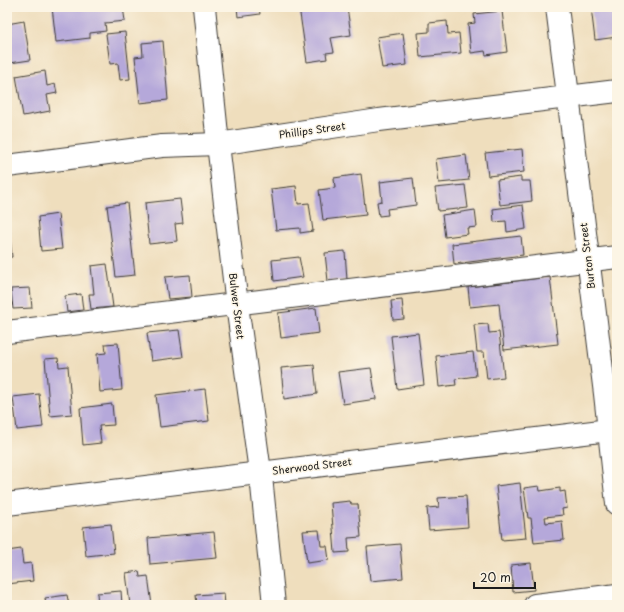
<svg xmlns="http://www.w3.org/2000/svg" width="624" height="612" viewBox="0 0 624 612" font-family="'Playpen Sans',sans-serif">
  <rect width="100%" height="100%" fill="#fcf5e5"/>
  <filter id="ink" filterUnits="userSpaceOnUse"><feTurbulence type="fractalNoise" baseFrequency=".025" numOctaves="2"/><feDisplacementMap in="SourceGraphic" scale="8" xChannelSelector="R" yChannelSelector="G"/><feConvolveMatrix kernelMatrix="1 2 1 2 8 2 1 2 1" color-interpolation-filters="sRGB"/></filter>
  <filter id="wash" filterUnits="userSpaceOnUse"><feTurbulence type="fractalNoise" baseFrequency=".012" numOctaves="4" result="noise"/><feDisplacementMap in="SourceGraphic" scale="16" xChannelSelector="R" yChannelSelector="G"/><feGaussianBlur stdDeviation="0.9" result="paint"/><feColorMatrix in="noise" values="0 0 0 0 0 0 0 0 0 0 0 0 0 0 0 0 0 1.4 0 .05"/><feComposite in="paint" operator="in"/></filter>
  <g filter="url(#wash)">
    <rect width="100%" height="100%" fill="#efdebd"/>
    <g id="blocks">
      <!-- building -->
      <g fill="#b5a8da">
        <polygon points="52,7 123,7 125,21 105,23 106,31 90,33 90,38 56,42"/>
        <polygon points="237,7 259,7 260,14 238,17"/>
        <polygon points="299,7 347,7 351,35 331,38 334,52 326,53 327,59 307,62"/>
        <polygon points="591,7 617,7 617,37 595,40"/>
        <polygon points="502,11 507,52 486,55 485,51 471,53 468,24 475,23 474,14"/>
        <polygon points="24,21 30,60 10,63 7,46 7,24"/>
        <polygon points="447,21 448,34 459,33 461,53 420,57 418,33 429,32 429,23"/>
        <polygon points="125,32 130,79 120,80 118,63 110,64 106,34"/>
        <polygon points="403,33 407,65 382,68 377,37"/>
        <polygon points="163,41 168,100 140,103 135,57 143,56 142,43"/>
        <polygon points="45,71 47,86 55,84 57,93 47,95 50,111 23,116 16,76"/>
        <polygon points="522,149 524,172 488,176 485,153"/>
        <polygon points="466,155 469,180 439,183 436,159"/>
        <polygon points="361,174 366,215 323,220 319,190 335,188 334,178"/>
        <polygon points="521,177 521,181 530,181 532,201 500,205 497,180"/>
        <polygon points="413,178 416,205 387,209 388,215 379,216 377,202 382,201 380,182"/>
        <polygon points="465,185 468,208 438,211 435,188"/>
        <polygon points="296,186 298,204 309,203 313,231 300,233 300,228 276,230 271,189"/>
        <polygon points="180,199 183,223 175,224 177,241 149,244 145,203"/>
        <polygon points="127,203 135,275 116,277 107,206"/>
        <polygon points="523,205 526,229 507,232 506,221 494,222 493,209"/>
        <polygon points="475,210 477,227 467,228 468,234 445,237 442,215"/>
        <polygon points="58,214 62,249 41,251 38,217"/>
        <polygon points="7,218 8,218 12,257 7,258"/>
        <polygon points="521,236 523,255 454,264 452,244"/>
        <polygon points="345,251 347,280 328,281 325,253"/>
        <polygon points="299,257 303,277 274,281 272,260"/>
        <polygon points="107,264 113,307 91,309 89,294 94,294 91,266"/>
        <polygon points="190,275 192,297 168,299 165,277"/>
        <polygon points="550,277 558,344 504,350 499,304 470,307 468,287"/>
        <polygon points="30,288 32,308 13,309 11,289"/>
        <polygon points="81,294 83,310 67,312 65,296"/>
        <polygon points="402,300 404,319 393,320 391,301"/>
        <polygon points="316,308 319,333 281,338 278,313"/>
        <polygon points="488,324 489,333 499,332 504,377 487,379 484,352 477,352 474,325"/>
        <polygon points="179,330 183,357 151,361 147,333"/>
        <polygon points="418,333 424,385 397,389 391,336"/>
        <polygon points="118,343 122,390 100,392 97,354 106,353 105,344"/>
        <polygon points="473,352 476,376 455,379 456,385 439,387 436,356"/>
        <polygon points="58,358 59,367 68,366 72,414 50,416 45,359"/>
        <polygon points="314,365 317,394 284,399 281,368"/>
        <polygon points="371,368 376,399 343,404 338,372"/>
        <polygon points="205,389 209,421 160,427 156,395"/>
        <polygon points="39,394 43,427 17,430 13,397"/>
        <polygon points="112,404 114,425 99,426 101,443 83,445 80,408"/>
        <polygon points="520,483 526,538 502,540 496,486"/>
        <polygon points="539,486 540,491 560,488 560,492 565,491 567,508 562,509 563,515 545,517 546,523 562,521 564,540 534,543 531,518 528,518 524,488"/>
        <polygon points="466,496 468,527 429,530 427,508 439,507 438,498"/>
        <polygon points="350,501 351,504 358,504 361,537 348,538 349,552 335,553 331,503"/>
        <polygon points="111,524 114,553 86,556 83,527"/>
        <polygon points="319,530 321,546 327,546 329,560 307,563 303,531"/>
        <polygon points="214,532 217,558 150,564 148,538"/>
        <polygon points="400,544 403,578 370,581 367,547"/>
        <polygon points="21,549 23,564 31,563 33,581 7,584 7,551"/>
        <polygon points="531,563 534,590 513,592 511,565"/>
        <polygon points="139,571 140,577 148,576 152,605 130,605 126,573"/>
        <polygon points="121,591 122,605 98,605 97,593"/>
        <polygon points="224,593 225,605 197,605 196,595"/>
        <polygon points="67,595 69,605 46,605 45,598"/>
      </g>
    </g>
  </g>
  <g filter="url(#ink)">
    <use href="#blocks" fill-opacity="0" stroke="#3c3934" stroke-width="1"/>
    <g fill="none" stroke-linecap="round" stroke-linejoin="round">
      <defs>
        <g id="minor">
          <polyline points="204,7 218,144 237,305 262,486 274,605"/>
          <polyline points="557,7 605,394 617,504"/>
          <polyline points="7,166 162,146 218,144 379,120 617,91"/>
          <polyline points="7,332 617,257"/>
          <polyline points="7,504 617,429"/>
          <polyline points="535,605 617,595"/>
        </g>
      </defs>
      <!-- minor casing -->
      <use href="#minor" stroke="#3c3934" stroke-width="24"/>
      <!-- minor -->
      <use href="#minor" stroke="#fff" stroke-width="22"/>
    </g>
  </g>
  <g text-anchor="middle" stroke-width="3" stroke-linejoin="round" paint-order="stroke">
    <!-- street labels -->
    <g font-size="10" fill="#1c1c1c" stroke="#fcf5e5">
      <text transform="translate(312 130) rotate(-8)" y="4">Phillips Street</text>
      <text transform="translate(587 256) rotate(-97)" y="4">Burton Street</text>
      <text transform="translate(237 306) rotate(83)" y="4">Bulwer Street</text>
      <text transform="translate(312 466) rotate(-7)" y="4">Sherwood Street</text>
    </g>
  </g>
  <!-- margin -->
  <rect width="624" height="612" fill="none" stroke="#fcf5e5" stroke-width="24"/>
  <!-- scale -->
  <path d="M474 582v6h61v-6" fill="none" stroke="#1c1c1c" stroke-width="2"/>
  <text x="480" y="582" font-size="12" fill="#1c1c1c" stroke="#fcf5e5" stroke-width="3" paint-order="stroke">20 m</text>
</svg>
